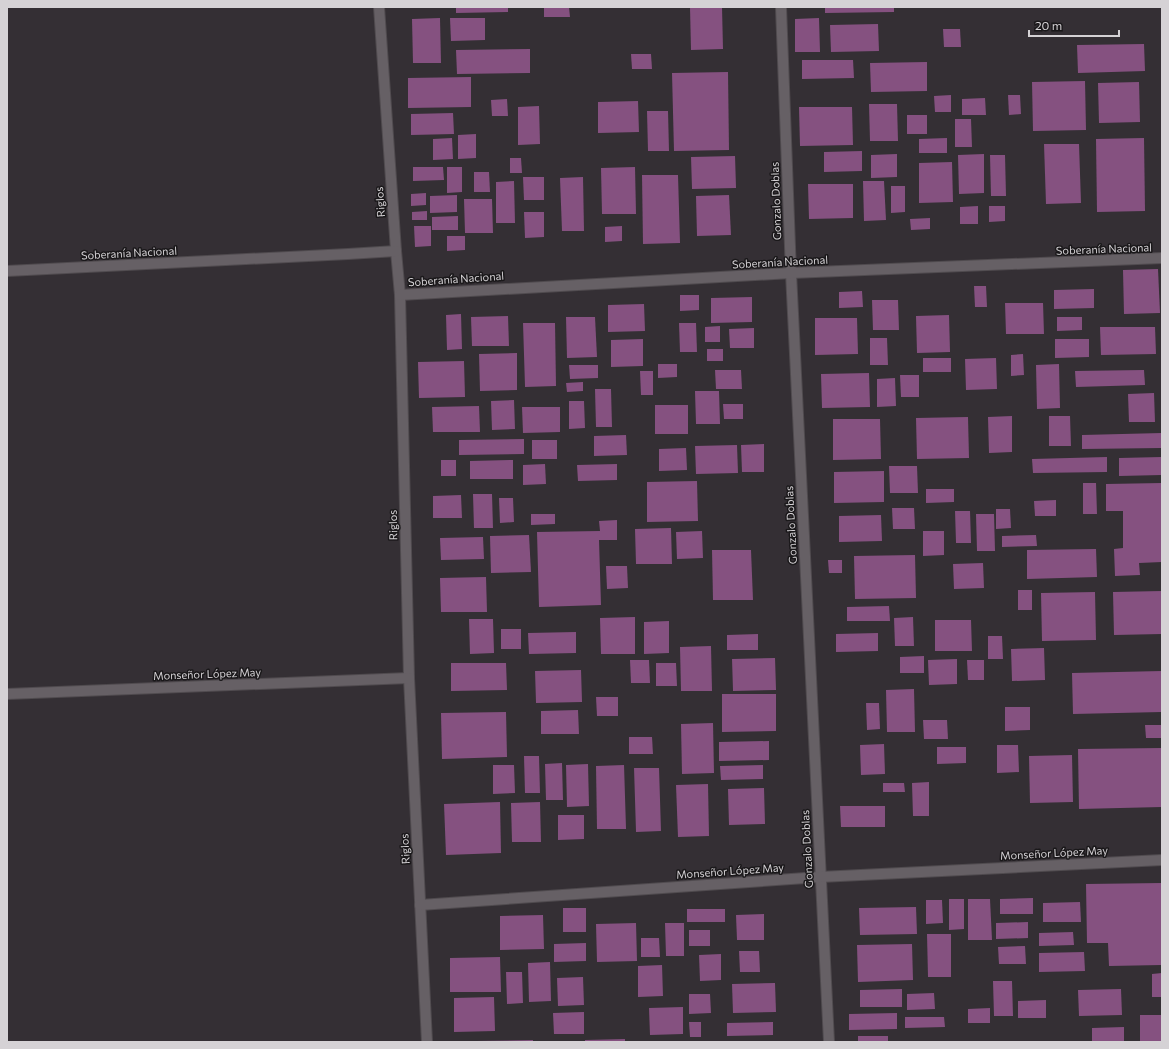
<svg xmlns="http://www.w3.org/2000/svg" width="1169" height="1049" viewBox="0 0 1169 1049" font-family="Commissioner,sans-serif">
  <rect width="100%" height="100%" fill="#342f34"/>
  <!-- building -->
  <g fill="#855180">
    <polygon points="456,7 508,7 508,12 456,13"/>
    <polygon points="544,7 569,7 570,17 544,17"/>
    <polygon points="690,7 722,7 723,49 691,50"/>
    <polygon points="825,7 894,7 894,12 825,13"/>
    <polygon points="440,18 441,63 413,63 412,19"/>
    <polygon points="450,18 485,18 485,40 451,41"/>
    <polygon points="819,18 820,52 795,52 795,19"/>
    <polygon points="878,24 879,51 831,52 830,25"/>
    <polygon points="943,29 960,29 961,47 944,47"/>
    <polygon points="1144,44 1145,71 1078,73 1077,45"/>
    <polygon points="530,49 530,73 457,74 456,50"/>
    <polygon points="631,54 651,54 652,69 632,69"/>
    <polygon points="802,60 853,60 854,78 802,79"/>
    <polygon points="927,62 927,91 871,92 870,63"/>
    <polygon points="728,72 729,150 674,151 672,73"/>
    <polygon points="471,77 471,107 408,108 408,78"/>
    <polygon points="1085,81 1086,130 1033,131 1032,82"/>
    <polygon points="1139,82 1140,122 1099,123 1098,83"/>
    <polygon points="951,95 951,112 935,112 934,96"/>
    <polygon points="1008,95 1020,95 1021,114 1009,115"/>
    <polygon points="985,98 986,115 962,115 962,99"/>
    <polygon points="507,99 508,116 492,116 491,100"/>
    <polygon points="638,101 639,132 598,133 598,102"/>
    <polygon points="869,104 897,104 898,141 870,141"/>
    <polygon points="539,106 540,144 518,145 518,107"/>
    <polygon points="799,107 852,107 853,145 800,146"/>
    <polygon points="647,111 668,111 669,151 648,151"/>
    <polygon points="453,113 454,134 411,135 411,114"/>
    <rect x="907" y="115" width="20" height="19"/>
    <polygon points="955,119 971,119 972,147 955,147"/>
    <polygon points="476,134 476,158 458,159 458,135"/>
    <polygon points="452,138 453,159 433,160 433,139"/>
    <polygon points="947,138 947,153 919,153 919,139"/>
    <polygon points="1144,138 1145,211 1097,212 1096,139"/>
    <polygon points="1044,144 1079,144 1081,203 1046,204"/>
    <polygon points="862,151 862,171 824,172 824,152"/>
    <polygon points="897,154 897,177 871,178 871,155"/>
    <polygon points="984,154 984,193 959,194 958,155"/>
    <polygon points="990,155 1005,155 1006,196 991,196"/>
    <polygon points="735,156 736,188 692,189 691,157"/>
    <polygon points="510,158 521,158 522,173 510,173"/>
    <polygon points="952,162 953,202 919,203 919,163"/>
    <polygon points="413,167 443,167 444,180 413,181"/>
    <polygon points="447,167 462,167 462,192 447,193"/>
    <polygon points="635,167 636,214 602,214 601,168"/>
    <polygon points="474,172 489,172 490,192 474,192"/>
    <polygon points="642,175 678,175 680,243 643,244"/>
    <polygon points="523,177 544,177 544,200 524,200"/>
    <polygon points="583,177 584,231 562,231 560,178"/>
    <polygon points="514,181 515,223 496,223 496,182"/>
    <polygon points="863,181 884,181 886,220 864,221"/>
    <polygon points="808,184 853,184 853,218 809,219"/>
    <polygon points="891,186 905,186 905,212 891,213"/>
    <polygon points="426,193 426,205 411,206 411,194"/>
    <polygon points="457,195 457,212 430,213 430,196"/>
    <polygon points="729,195 731,235 697,236 696,196"/>
    <polygon points="464,199 492,199 493,233 465,233"/>
    <polygon points="978,206 978,224 960,224 960,207"/>
    <polygon points="989,206 1005,206 1005,221 989,222"/>
    <polygon points="427,211 427,220 412,220 412,212"/>
    <polygon points="524,212 544,212 544,237 525,238"/>
    <polygon points="458,216 458,230 432,230 432,217"/>
    <polygon points="930,218 930,229 911,230 910,219"/>
    <polygon points="414,226 431,226 431,246 415,247"/>
    <polygon points="622,226 622,241 605,242 605,227"/>
    <polygon points="447,236 465,236 465,250 447,251"/>
    <polygon points="1158,269 1160,313 1124,314 1123,270"/>
    <polygon points="974,286 986,286 987,307 975,307"/>
    <polygon points="1094,289 1094,308 1054,309 1054,290"/>
    <polygon points="862,291 863,307 839,308 839,292"/>
    <polygon points="680,295 699,295 699,310 680,311"/>
    <polygon points="752,297 752,322 711,323 711,298"/>
    <polygon points="872,300 898,300 899,330 873,330"/>
    <polygon points="1005,303 1043,303 1044,334 1006,334"/>
    <polygon points="644,304 645,331 608,332 608,305"/>
    <polygon points="461,314 462,349 447,350 446,315"/>
    <polygon points="949,315 950,352 917,353 916,316"/>
    <polygon points="508,316 509,346 472,346 471,317"/>
    <polygon points="566,317 595,317 597,357 567,358"/>
    <polygon points="1057,317 1082,317 1082,330 1057,331"/>
    <polygon points="815,318 857,318 858,354 815,355"/>
    <polygon points="523,323 555,323 556,386 525,387"/>
    <polygon points="679,323 696,323 697,352 680,352"/>
    <polygon points="720,326 720,342 705,342 705,327"/>
    <polygon points="1100,327 1155,327 1156,354 1101,355"/>
    <polygon points="754,328 754,348 730,348 729,329"/>
    <polygon points="870,338 887,338 888,365 870,365"/>
    <polygon points="643,339 643,366 611,367 611,340"/>
    <polygon points="1055,339 1089,339 1089,357 1055,358"/>
    <rect x="707" y="349" width="16" height="12"/>
    <polygon points="517,353 517,390 480,391 479,354"/>
    <polygon points="1023,354 1024,375 1011,376 1011,355"/>
    <rect x="923" y="358" width="28" height="14"/>
    <polygon points="996,358 997,389 966,390 965,359"/>
    <polygon points="464,361 465,397 419,398 418,362"/>
    <polygon points="658,364 677,364 677,377 658,378"/>
    <polygon points="1059,364 1060,408 1037,409 1036,365"/>
    <polygon points="569,365 598,365 598,378 570,379"/>
    <polygon points="715,370 741,370 742,389 716,389"/>
    <polygon points="1144,370 1145,385 1076,387 1075,371"/>
    <polygon points="640,371 653,371 653,395 641,395"/>
    <polygon points="869,373 870,407 822,408 821,374"/>
    <polygon points="900,375 919,375 919,397 901,397"/>
    <polygon points="895,378 896,406 877,407 877,379"/>
    <polygon points="583,382 583,391 567,392 566,383"/>
    <polygon points="595,389 611,389 612,427 596,427"/>
    <polygon points="695,391 719,391 720,424 696,424"/>
    <polygon points="1154,393 1155,422 1129,422 1128,394"/>
    <polygon points="514,400 515,429 492,430 491,401"/>
    <polygon points="569,401 584,401 585,428 569,429"/>
    <polygon points="723,404 743,404 743,419 724,419"/>
    <rect x="655" y="405" width="33" height="29"/>
    <polygon points="479,406 480,432 433,432 432,407"/>
    <polygon points="522,407 560,407 560,432 523,433"/>
    <polygon points="1012,416 1012,452 989,453 988,417"/>
    <polygon points="1049,416 1070,416 1071,446 1049,446"/>
    <polygon points="968,417 969,458 917,459 916,418"/>
    <polygon points="833,419 880,419 881,459 833,460"/>
    <polygon points="1162,433 1162,448 1082,449 1082,435"/>
    <polygon points="626,435 627,455 594,456 594,436"/>
    <polygon points="524,439 524,454 459,455 459,440"/>
    <rect x="532" y="440" width="25" height="19"/>
    <polygon points="764,444 764,472 742,472 741,445"/>
    <polygon points="737,445 738,473 696,474 695,446"/>
    <polygon points="686,448 687,470 659,471 659,449"/>
    <polygon points="1107,457 1107,472 1033,473 1032,459"/>
    <polygon points="1162,457 1162,475 1119,476 1119,458"/>
    <rect x="441" y="460" width="15" height="16"/>
    <polygon points="513,460 513,479 470,479 470,461"/>
    <polygon points="545,464 546,484 523,485 523,465"/>
    <polygon points="617,464 617,480 578,481 577,465"/>
    <polygon points="889,466 917,466 918,493 890,493"/>
    <polygon points="884,471 884,502 834,503 834,472"/>
    <polygon points="697,481 698,521 647,522 647,482"/>
    <polygon points="1083,483 1096,483 1097,514 1083,514"/>
    <polygon points="1162,483 1162,562 1139,563 1140,575 1115,576 1114,549 1123,548 1123,511 1106,511 1106,484"/>
    <polygon points="926,489 954,489 954,502 926,503"/>
    <polygon points="473,494 492,494 493,528 474,528"/>
    <polygon points="461,495 462,518 433,518 433,496"/>
    <polygon points="499,498 513,498 514,522 500,523"/>
    <polygon points="1056,500 1056,516 1035,516 1034,501"/>
    <polygon points="892,508 914,508 915,529 893,529"/>
    <polygon points="996,509 1010,509 1011,528 996,529"/>
    <polygon points="955,511 970,511 971,543 956,543"/>
    <polygon points="531,514 555,514 555,524 531,525"/>
    <polygon points="976,514 994,514 995,551 977,551"/>
    <polygon points="881,515 882,541 839,542 839,516"/>
    <polygon points="617,520 617,540 599,540 601,605 539,607 537,532 600,531 599,521"/>
    <polygon points="671,528 672,564 636,564 635,529"/>
    <polygon points="702,531 703,558 677,559 676,532"/>
    <polygon points="923,531 944,531 944,555 923,556"/>
    <polygon points="529,535 531,572 491,573 490,536"/>
    <polygon points="1036,535 1037,546 1002,547 1002,536"/>
    <polygon points="483,537 484,559 441,560 440,538"/>
    <polygon points="1096,549 1097,577 1027,579 1027,550"/>
    <polygon points="712,550 751,550 753,600 713,600"/>
    <polygon points="915,555 916,598 855,599 854,556"/>
    <polygon points="828,560 842,560 842,573 829,573"/>
    <polygon points="983,563 984,588 954,589 953,564"/>
    <polygon points="606,566 627,566 628,588 607,589"/>
    <polygon points="486,577 487,612 441,612 440,578"/>
    <rect x="1018" y="590" width="14" height="20"/>
    <polygon points="1162,591 1162,634 1114,635 1113,592"/>
    <polygon points="1095,592 1096,640 1042,641 1041,593"/>
    <polygon points="889,606 890,621 847,621 847,607"/>
    <polygon points="635,617 635,654 601,654 600,618"/>
    <polygon points="913,617 914,646 895,646 894,618"/>
    <polygon points="469,619 493,619 494,653 470,654"/>
    <polygon points="935,620 971,620 972,651 935,651"/>
    <polygon points="669,621 669,653 644,654 644,622"/>
    <rect x="501" y="629" width="20" height="20"/>
    <polygon points="576,632 576,653 529,654 528,633"/>
    <polygon points="878,633 878,651 836,652 836,634"/>
    <polygon points="758,634 758,650 727,650 727,635"/>
    <polygon points="988,636 1002,636 1003,659 988,659"/>
    <polygon points="711,646 712,691 681,691 680,647"/>
    <polygon points="1044,648 1045,680 1012,681 1011,649"/>
    <polygon points="924,656 924,673 900,673 900,657"/>
    <polygon points="775,658 776,690 733,691 732,659"/>
    <polygon points="957,659 957,684 929,685 928,660"/>
    <polygon points="630,660 649,660 650,683 631,683"/>
    <polygon points="967,660 984,660 984,680 968,680"/>
    <polygon points="451,663 506,663 507,690 451,691"/>
    <polygon points="656,663 676,663 677,686 656,686"/>
    <polygon points="581,670 582,702 536,703 535,671"/>
    <polygon points="1162,671 1162,712 1073,714 1072,673"/>
    <polygon points="914,689 915,732 887,732 886,690"/>
    <polygon points="722,694 776,694 776,731 722,732"/>
    <polygon points="596,697 618,697 618,716 597,716"/>
    <polygon points="866,703 879,703 880,729 867,730"/>
    <polygon points="1005,707 1030,707 1030,730 1005,731"/>
    <polygon points="578,710 579,734 541,734 541,711"/>
    <polygon points="506,712 507,757 442,759 441,713"/>
    <polygon points="923,720 947,720 948,739 924,739"/>
    <polygon points="713,723 714,773 682,774 681,724"/>
    <polygon points="1145,725 1162,725 1162,738 1146,738"/>
    <polygon points="629,737 652,737 653,754 629,754"/>
    <polygon points="769,741 769,760 719,761 719,742"/>
    <polygon points="884,744 885,774 861,775 860,745"/>
    <polygon points="997,745 1018,745 1019,772 997,773"/>
    <polygon points="937,747 966,747 966,763 937,764"/>
    <polygon points="1162,748 1162,807 1079,809 1078,749"/>
    <polygon points="1072,755 1073,802 1030,803 1029,756"/>
    <polygon points="524,756 539,756 540,793 525,793"/>
    <polygon points="562,763 563,800 546,800 545,764"/>
    <polygon points="588,764 589,806 567,807 566,765"/>
    <polygon points="493,765 514,765 515,793 493,794"/>
    <polygon points="624,765 626,829 597,829 596,766"/>
    <polygon points="763,765 763,779 721,780 720,766"/>
    <polygon points="634,768 659,768 661,831 636,832"/>
    <polygon points="929,782 929,816 913,816 912,783"/>
    <polygon points="883,783 904,783 905,792 883,792"/>
    <polygon points="708,784 709,836 678,837 676,785"/>
    <polygon points="764,788 765,824 729,825 728,789"/>
    <polygon points="500,802 501,853 446,855 444,804"/>
    <polygon points="540,802 541,842 512,842 511,803"/>
    <polygon points="840,806 885,806 885,827 841,827"/>
    <polygon points="558,815 584,815 584,839 558,840"/>
    <polygon points="1162,883 1162,965 1109,966 1108,943 1087,943 1086,884"/>
    <polygon points="1033,898 1033,914 1000,914 1000,899"/>
    <polygon points="949,899 964,899 964,929 949,930"/>
    <polygon points="968,899 990,899 992,940 968,940"/>
    <polygon points="926,900 942,900 943,923 926,924"/>
    <polygon points="1080,902 1081,922 1043,922 1043,903"/>
    <polygon points="916,907 917,934 860,935 859,908"/>
    <rect x="563" y="908" width="23" height="24"/>
    <rect x="687" y="909" width="38" height="13"/>
    <polygon points="764,914 764,940 737,940 736,915"/>
    <polygon points="543,915 544,949 500,950 500,916"/>
    <polygon points="1028,922 1028,938 996,939 996,923"/>
    <polygon points="636,923 637,961 597,962 596,924"/>
    <polygon points="665,923 684,923 684,956 666,956"/>
    <rect x="689" y="930" width="21" height="16"/>
    <polygon points="1073,932 1074,945 1039,946 1039,933"/>
    <polygon points="927,934 951,934 951,977 928,977"/>
    <polygon points="641,938 659,938 660,957 641,957"/>
    <polygon points="586,943 586,961 554,962 554,944"/>
    <polygon points="912,944 913,980 858,982 857,945"/>
    <polygon points="1025,946 1026,964 999,964 998,947"/>
    <polygon points="739,951 759,951 760,972 740,972"/>
    <polygon points="1084,952 1085,971 1039,972 1039,953"/>
    <polygon points="721,954 721,980 700,981 699,955"/>
    <polygon points="500,957 501,992 450,992 450,958"/>
    <polygon points="550,962 551,1001 529,1002 528,963"/>
    <polygon points="662,965 663,996 638,997 638,966"/>
    <polygon points="506,972 522,972 523,1003 507,1004"/>
    <polygon points="1162,973 1162,997 1152,997 1152,974"/>
    <polygon points="583,977 584,1005 558,1006 557,978"/>
    <polygon points="993,981 1012,981 1013,1016 994,1016"/>
    <polygon points="775,983 776,1012 733,1013 732,984"/>
    <polygon points="902,989 902,1007 860,1007 860,990"/>
    <polygon points="1121,989 1122,1015 1079,1016 1078,990"/>
    <polygon points="934,993 935,1009 907,1010 907,994"/>
    <polygon points="689,994 710,994 711,1013 689,1014"/>
    <polygon points="494,997 495,1031 454,1032 454,998"/>
    <polygon points="1046,1000 1046,1018 1018,1018 1018,1001"/>
    <polygon points="683,1007 683,1034 650,1035 649,1008"/>
    <polygon points="990,1008 990,1023 968,1023 968,1009"/>
    <polygon points="584,1012 584,1034 554,1034 553,1013"/>
    <polygon points="897,1013 897,1029 849,1030 849,1014"/>
    <rect x="1140" y="1015" width="22" height="27"/>
    <polygon points="905,1017 944,1017 945,1027 905,1028"/>
    <polygon points="689,1022 701,1022 701,1037 690,1037"/>
    <polygon points="773,1022 773,1035 727,1036 727,1023"/>
    <polygon points="1124,1027 1124,1042 1092,1042 1092,1028"/>
    <rect x="858" y="1036" width="30" height="6"/>
    <polygon points="625,1039 625,1042 585,1042 585,1040"/>
    <polygon points="533,1040 533,1042 476,1042 476,1041"/>
  </g>
  <g fill="none" stroke-linecap="round" stroke-linejoin="round">
    <defs>
      <g id="street">
        <polyline points="379,7 396,251 400,295 409,678 427,1042"/>
        <polyline points="781,7 791,273 829,1042"/>
        <polyline points="7,271 348,254 396,251"/>
        <polyline points="400,295 791,273 1162,258"/>
        <polyline points="7,694 409,678"/>
        <polyline points="420,905 820,877 1162,860"/>
      </g>
    </defs>
    <!-- street casing -->
    <use href="#street" stroke="#504b4f" stroke-width="12"/>
    <!-- street -->
    <use href="#street" stroke="#666065" stroke-width="10"/>
  </g>
  <g text-anchor="middle" stroke-width="3" stroke-linejoin="round" paint-order="stroke">
    <!-- street labels -->
    <g font-size="11" fill="#d5d2d5" stroke="#1a181a">
      <text transform="translate(776 201) rotate(-92)" y="4">Gonzalo Doblas</text>
      <text transform="translate(380 202) rotate(-94)" y="4">Riglos</text>
      <text transform="translate(1104 249) rotate(-2)" y="4">Soberanía Nacional</text>
      <text transform="translate(129 253) rotate(-3)" y="4">Soberanía Nacional</text>
      <text transform="translate(780 262) rotate(-3)" y="4">Soberanía Nacional</text>
      <text transform="translate(456 279) rotate(-4)" y="4">Soberanía Nacional</text>
      <text transform="translate(393 525) rotate(-91)" y="4">Riglos</text>
      <text transform="translate(791 525) rotate(-93)" y="4">Gonzalo Doblas</text>
      <text transform="translate(207 674) rotate(-2)" y="4">Monseñor López May</text>
      <text transform="translate(405 849) rotate(-93)" y="4">Riglos</text>
      <text transform="translate(807 849) rotate(-93)" y="4">Gonzalo Doblas</text>
      <text transform="translate(1054 853) rotate(-3)" y="4">Monseñor López May</text>
      <text transform="translate(730 871) rotate(-4)" y="4">Monseñor López May</text>
    </g>
  </g>
  <!-- border -->
  <rect width="1169" height="1049" fill="none" stroke="#d5d2d5" stroke-width="16"/>
  <!-- scale -->
  <path d="M1029 30v6h90v-6" fill="none" stroke="#d5d2d5" stroke-width="2"/>
  <text x="1035" y="30" font-size="12" fill="#d5d2d5" stroke="#1a181a" stroke-width="3" paint-order="stroke">20 m</text>
</svg>
